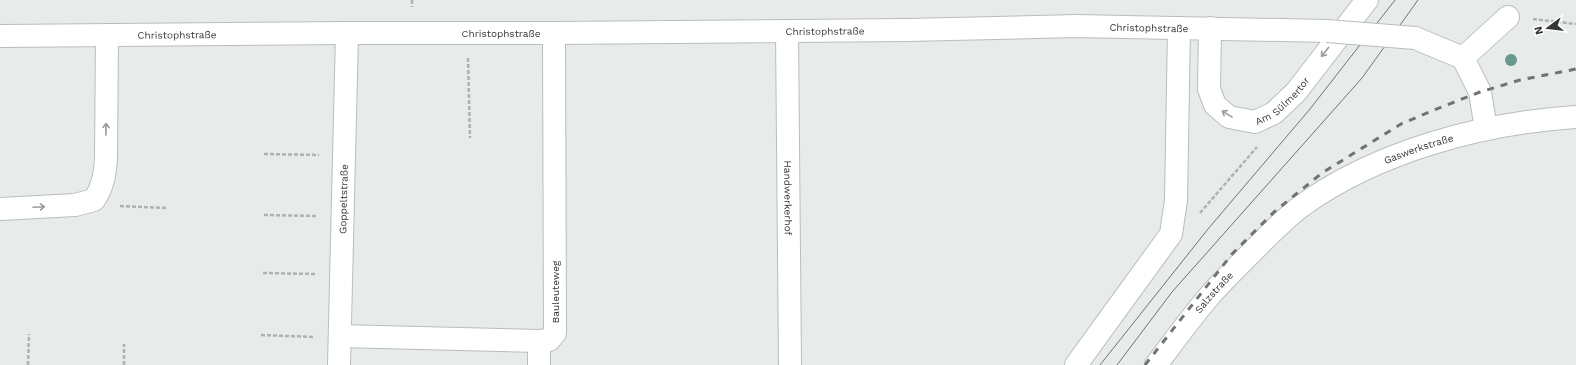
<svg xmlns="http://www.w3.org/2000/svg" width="1576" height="365" viewBox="0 0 1576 365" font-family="'Work Sans',sans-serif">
  <rect width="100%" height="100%" fill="#e7ecea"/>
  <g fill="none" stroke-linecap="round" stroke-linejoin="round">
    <defs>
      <g id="minor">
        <path id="s1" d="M1210 28 1209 89 1215 105 1229 117 1255 122 1274 113 1296 92 1367 0"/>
        <path id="s2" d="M787 31 790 365"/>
        <path id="s3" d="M0 36 347 33H554L908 30 1076 26 1327 31"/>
        <polyline points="1415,38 1463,58 1480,92 1486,129"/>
        <polyline points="1463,58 1508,17"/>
        <path d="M0 209 75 205 94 200C103 187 105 174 106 158L107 35"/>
        <polyline points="340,336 539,341 549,340 555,333 554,33"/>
        <path id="s4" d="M339 365 347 33"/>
        <polyline points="539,365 539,341"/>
        <polyline points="1076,365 1171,234 1176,200 1179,28"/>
        <path id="s5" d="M1156 365C1174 341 1192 316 1212 293 1224 280 1237 267 1250 254 1266 238 1282 221 1300 207 1377 151 1483 123 1576 117"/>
      </g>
    </defs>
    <!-- minor casing -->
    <use href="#minor" stroke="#b9bebd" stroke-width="24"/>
    <!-- path -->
    <g stroke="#aeb2b1" stroke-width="2.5" stroke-dasharray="4 2" stroke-linecap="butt">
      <polyline points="412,0 412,7"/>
      <polyline points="1533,19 1576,24"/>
      <polyline points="468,58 470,138"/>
      <polyline points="264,154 319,155"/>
      <polyline points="120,206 166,208"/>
      <polyline points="1200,213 1257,147"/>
      <polyline points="264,215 318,216"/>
      <polyline points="263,273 317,274"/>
      <polyline points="261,335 315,337"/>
      <polyline points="28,365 29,334"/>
      <polyline points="124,365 124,344"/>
    </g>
    <!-- minor -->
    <use href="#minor" stroke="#fff" stroke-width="22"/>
    <!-- tram -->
    <g stroke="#707372" stroke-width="1">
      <polyline points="1100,365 1208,229 1310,109 1395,0"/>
      <polyline points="1117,365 1172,292 1362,78 1418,0"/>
    </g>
    <!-- rail -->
    <polyline stroke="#707372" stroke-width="3" stroke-dasharray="7 7" stroke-linecap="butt" points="1145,365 1232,254 1274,212 1322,173 1401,124 1434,110 1480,92 1520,80 1576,69"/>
    <defs>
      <polyline id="minor-bridge" points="1327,31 1415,38"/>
    </defs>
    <!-- minor-bridge casing -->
    <use href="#minor-bridge" stroke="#b9bebd" stroke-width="24" stroke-linecap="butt"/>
    <!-- minor-bridge -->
    <use href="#minor-bridge" stroke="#fff" stroke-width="22"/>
  </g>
  <!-- trees -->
  <circle fill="#6a978e" cx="1511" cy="60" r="6"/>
  <!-- one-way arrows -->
  <defs><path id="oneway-shaft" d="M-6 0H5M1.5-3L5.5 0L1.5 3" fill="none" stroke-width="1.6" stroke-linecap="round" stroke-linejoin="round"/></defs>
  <g stroke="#9a9a9a">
    <use href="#oneway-shaft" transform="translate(1325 52) rotate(128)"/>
    <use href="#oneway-shaft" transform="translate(1227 114) rotate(-148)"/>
    <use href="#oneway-shaft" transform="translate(106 129) rotate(-89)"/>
    <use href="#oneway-shaft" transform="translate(39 207) rotate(-3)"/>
  </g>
  <g text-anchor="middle" stroke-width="3" stroke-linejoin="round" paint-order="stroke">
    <!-- street labels -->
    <g font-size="10" fill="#343635" stroke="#fff">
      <text dy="4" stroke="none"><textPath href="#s3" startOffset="1149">Christophstraße</textPath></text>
      <text dy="4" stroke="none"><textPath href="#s3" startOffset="825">Christophstraße</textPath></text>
      <text dy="4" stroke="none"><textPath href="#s3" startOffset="501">Christophstraße</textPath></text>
      <text dy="4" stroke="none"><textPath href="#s3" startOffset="177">Christophstraße</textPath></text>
      <text dy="4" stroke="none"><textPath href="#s1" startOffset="158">Am Sülmertor</textPath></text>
      <text dy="4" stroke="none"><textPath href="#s5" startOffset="347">Gaswerkstraße</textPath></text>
      <text dy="4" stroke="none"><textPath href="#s2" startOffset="167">Handwerkerhof</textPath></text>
      <text dy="4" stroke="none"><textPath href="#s4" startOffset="166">Goppeltstraße</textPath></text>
      <text transform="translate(555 292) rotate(-90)" y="4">Bauleuteweg</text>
      <text dy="4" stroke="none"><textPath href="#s5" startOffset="93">Salzstraße</textPath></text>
    </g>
  </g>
  <!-- north arrow -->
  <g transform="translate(1548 28) rotate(255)" stroke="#ffffff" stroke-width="3" paint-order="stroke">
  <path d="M0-3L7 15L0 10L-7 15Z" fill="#343635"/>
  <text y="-6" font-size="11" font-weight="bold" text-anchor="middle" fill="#343635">N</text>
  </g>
</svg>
